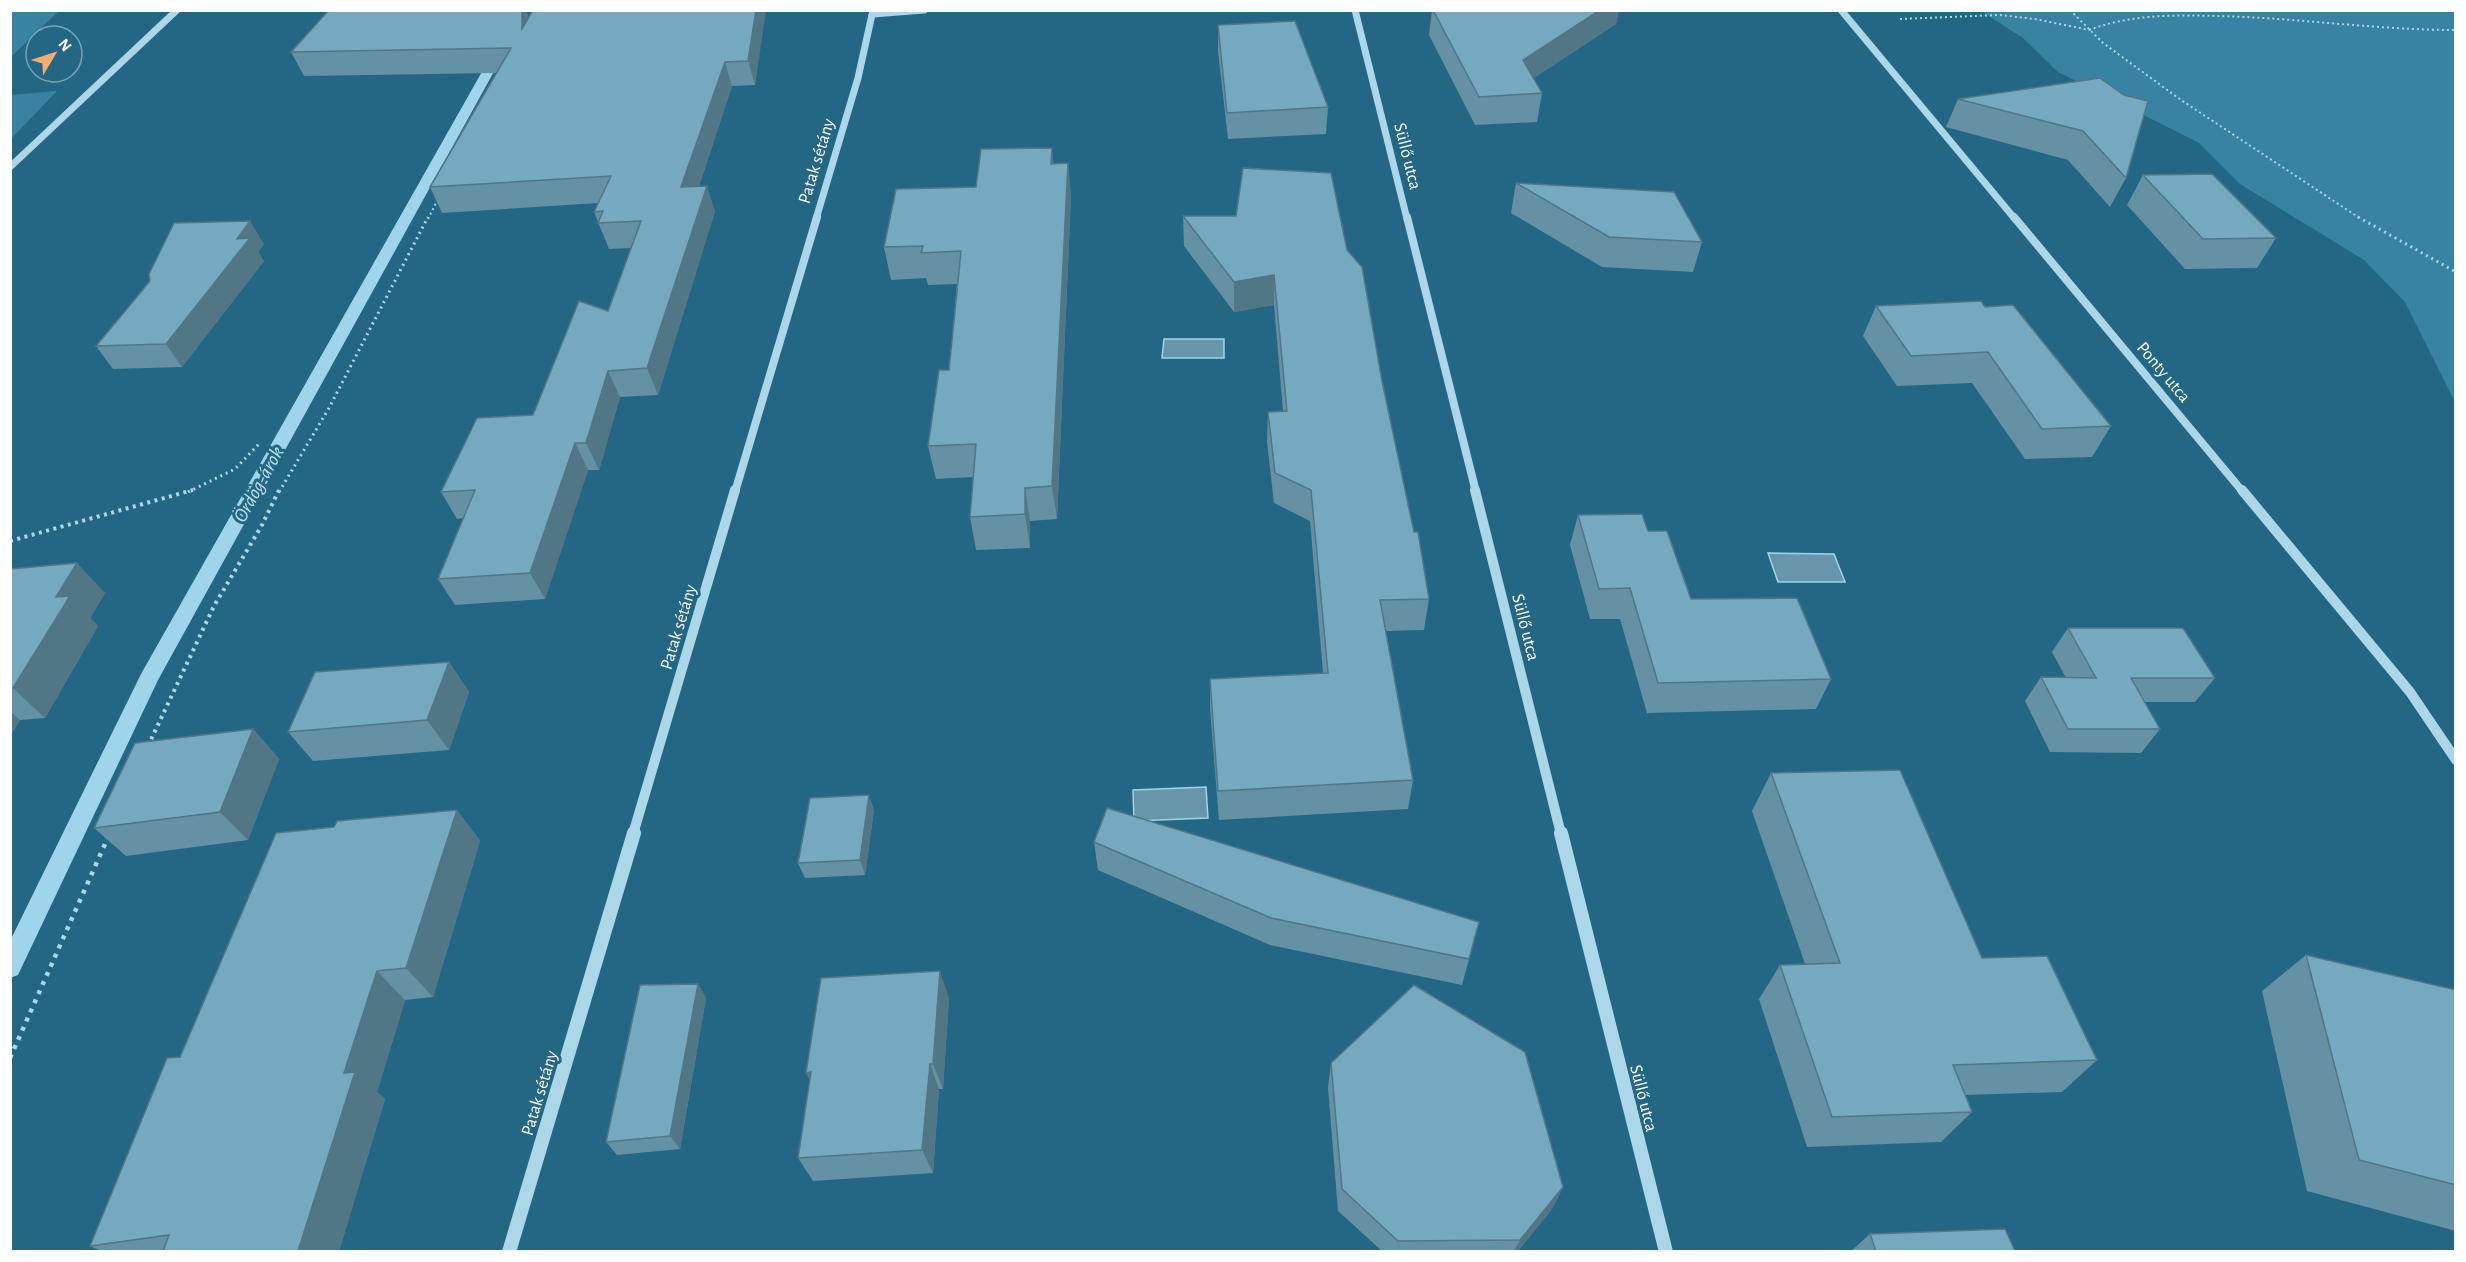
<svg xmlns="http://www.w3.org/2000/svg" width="2466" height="1262" viewBox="0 0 2466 1262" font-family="'Alegreya Sans',sans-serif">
  <rect width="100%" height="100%" fill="#236784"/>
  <!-- green -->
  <g fill="#3783a1">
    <polygon points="11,10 59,10 59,11 11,57"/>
    <polygon points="1981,11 2455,11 2455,402 2405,302 2364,260 2240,184 2199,143 2058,72 2023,38"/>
    <polygon points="57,91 11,139 11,95"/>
  </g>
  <!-- water -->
  <g fill="#6795a9" stroke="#9fd5ea" stroke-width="1.5">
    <polygon points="1164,339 1224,339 1224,358 1162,358"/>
    <polygon points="1768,553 1834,554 1845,582 1778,582"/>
    <polygon points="1206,787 1208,818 1134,821 1133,790"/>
  </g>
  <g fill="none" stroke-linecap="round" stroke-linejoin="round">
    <!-- stream -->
    <polygon fill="#9fd5ea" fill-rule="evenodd" points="517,10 528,10 158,680 18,975 10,978 10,941 141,674"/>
    <!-- path-far3 -->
    <g stroke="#abd7e8" stroke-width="2" stroke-dasharray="2 3" stroke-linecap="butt">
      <polyline points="2070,10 2103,43 2181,100 2361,219"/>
      <polyline points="1900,19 2000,15 2035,19 2089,30"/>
      <path d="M2089 30C2131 14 2175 15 2219 16 2298 18 2377 30 2456 30"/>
      <polyline points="428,219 438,199"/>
    </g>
    <!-- path-far2 -->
    <g stroke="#abd7e8" stroke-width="3" stroke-dasharray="2 4" stroke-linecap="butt">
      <polyline points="2358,217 2456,272"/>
      <polyline points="188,492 235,469 259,444"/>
      <polyline points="279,492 329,408 428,217"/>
    </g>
    <!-- path-far1 -->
    <g stroke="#abd7e8" stroke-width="4" stroke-dasharray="3 4.5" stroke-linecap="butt">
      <polyline points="10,541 193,490"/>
      <polyline points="148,746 214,606 262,525 279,490"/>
    </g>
    <!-- path -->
    <polyline stroke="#abd7e8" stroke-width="4.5" stroke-dasharray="4 6" stroke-linecap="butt" points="10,1058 109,835"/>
    <!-- minor-far3 -->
    <g stroke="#abd7e8" stroke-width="7">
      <polyline points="1355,10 1407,219"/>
      <polyline points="1841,10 2015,219"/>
      <polyline points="873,14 924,10"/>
      <polyline points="10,167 177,10"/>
      <polyline points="816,219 858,78 873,10"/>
    </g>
    <!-- minor-far2 -->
    <g stroke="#abd7e8" stroke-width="8">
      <polyline points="1407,217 1476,492"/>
      <polyline points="2014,217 2243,492"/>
      <polyline points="735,492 817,217"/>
    </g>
    <!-- minor-far1 -->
    <g stroke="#abd7e8" stroke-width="10">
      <polyline points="1475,490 1561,834"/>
      <polyline points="2242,490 2410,692 2456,760"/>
      <polyline points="633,834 735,490"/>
    </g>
    <!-- minor -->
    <g stroke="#abd7e8" stroke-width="14">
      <polyline points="1561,833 1666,1252"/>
      <polyline points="509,1252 634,833"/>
    </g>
  </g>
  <!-- wall -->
  <g fill="#6491a4">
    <polygon points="329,10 526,10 529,18 765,10 755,85 732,86 699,186 715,211 658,395 620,397 599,470 588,470 545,599 455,605 438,579 463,518 457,519 441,492 533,415 608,311 631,248 609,249 594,212 598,203 442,213 430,187 497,73 304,76 291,52"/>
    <polygon points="1432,10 1619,10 1616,24 1533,78 1542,93 1537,122 1475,125 1429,35"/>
    <polygon points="1218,25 1328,107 1326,134 1228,139 1218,51"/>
    <polygon points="2100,78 2126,178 2110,207 2068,160 1946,127 1958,99"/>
    <polygon points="1068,163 1071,195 1057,519 1030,521 1030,548 976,550 970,517 973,477 936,479 928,446 949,370 957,284 928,285 926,278 891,280 884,247 976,187 1053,164"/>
    <polygon points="2143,175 2276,238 2257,268 2185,269 2127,205"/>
    <polygon points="1516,183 1702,242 1693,272 1602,267 1511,213"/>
    <polygon points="1183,216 1347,250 1382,381 1414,532 1429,599 1424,630 1386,631 1413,780 1408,809 1219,820 1210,709 1210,679 1323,673 1310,521 1274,503 1267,442 1268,412 1283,411 1274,305 1234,312 1184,246"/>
    <polygon points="264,244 258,252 264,261 182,367 113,369 96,346"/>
    <polygon points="1876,306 1985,307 2111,426 2092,457 2025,459 1972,383 1897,386 1863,336"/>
    <polygon points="1578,515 1648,531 1691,599 1831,679 1816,709 1647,713 1620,619 1590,619 1570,545"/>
    <polygon points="10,569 105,593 90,618 98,626 45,718 20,720 10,736"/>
    <polygon points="2068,628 2215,678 2195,702 2144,702 2160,729 2141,753 2050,752 2025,701 2041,677 2066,678 2052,652"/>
    <polygon points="449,662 469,692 449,750 313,761 288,732"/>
    <polygon points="253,729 279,759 248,840 126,856 94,828"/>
    <polygon points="1771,773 1982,958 2097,1060 2062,1092 1965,1095 1972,1112 1941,1142 1807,1147 1759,999 1780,965 1805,964 1752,811"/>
    <polygon points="457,810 480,841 433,997 405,1000 377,1092 385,1099 339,1251 101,1251 90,1246 180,1057 334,827"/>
    <polygon points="874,810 865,875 805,878 798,863"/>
    <polygon points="1094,842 1479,922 1462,985 1270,945 1098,870"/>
    <polygon points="2306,955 2456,990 2456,1231 2307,1191 2262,991"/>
    <polygon points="698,984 706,998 680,1149 617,1155 606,1142"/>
    <polygon points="949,998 943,1089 939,1089 933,1173 813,1181 798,1158 810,1080 806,1073"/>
    <polygon points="1331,1063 1563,1187 1552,1209 1518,1251 1382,1251 1338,1211 1328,1088"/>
    <polygon points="1870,1234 2015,1251 1851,1251"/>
  </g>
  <!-- shaded-wall -->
  <g fill="#517686">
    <polygon points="522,10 526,10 531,24 522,29"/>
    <polygon points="756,10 766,11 755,85 748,61"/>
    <polygon points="1600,10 1619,10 1616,24 1519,88 1523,60"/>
    <polygon points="725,62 732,86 690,213 681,187"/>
    <polygon points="1052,148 1055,179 1051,164"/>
    <polygon points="1068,163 1071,195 1057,519 1052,486"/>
    <polygon points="707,186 715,211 658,395 647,368"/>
    <polygon points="250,221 264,244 258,252 264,261 182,367 166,344 237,239"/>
    <polygon points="1274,275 1274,305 1234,312 1234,282"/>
    <polygon points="608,371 620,397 599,470 586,443"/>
    <polygon points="575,443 588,470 545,599 530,573"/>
    <polygon points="1025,488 1030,521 1030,548 1025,514"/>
    <polygon points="77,563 105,593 90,618 98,626 45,718 13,688 56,597"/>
    <polygon points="449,662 469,692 449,750 427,720"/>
    <polygon points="10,711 20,720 10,736"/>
    <polygon points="253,729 279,759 248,840 220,812"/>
    <polygon points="869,795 874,810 865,875 860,860"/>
    <polygon points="457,810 480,841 433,997 406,968"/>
    <polygon points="377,971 405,1000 377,1092 385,1099 339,1251 298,1251 344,1073"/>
    <polygon points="940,971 949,998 943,1089 933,1064"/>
    <polygon points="698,984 706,998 680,1149 670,1136"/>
    <polygon points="930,1064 939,1089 933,1173 922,1150"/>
    <polygon points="811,1072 820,1098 806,1073"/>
    <polygon points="1563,1187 1552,1209 1518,1251 1514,1251 1520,1240"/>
  </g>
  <!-- building -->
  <g fill="#74a9bf" stroke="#517686" stroke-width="1.5">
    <polygon points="329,10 522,10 522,29 533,10 756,10 748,61 725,62 681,187 707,186 647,368 608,371 586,443 575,443 530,573 438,579 475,490 441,492 477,418 533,415 579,301 608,311 641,221 598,223 603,211 594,212 611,176 430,187 511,48 291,52"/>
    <polygon points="1433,10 1600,10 1523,60 1542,93 1479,97"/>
    <polygon points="1295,21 1328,107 1227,113 1218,25"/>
    <polygon points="2100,78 2124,95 2148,101 2126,178 2083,131 1958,99"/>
    <polygon points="1052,148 1051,164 1068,163 1052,486 1025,488 1025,514 970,517 976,444 928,446 939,370 949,370 961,251 921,253 923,246 884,247 896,189 976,187 981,149"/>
    <polygon points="1243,168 1331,173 1347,250 1362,267 1382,381 1414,532 1418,532 1429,599 1380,600 1413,780 1218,791 1210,679 1328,673 1311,490 1275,473 1268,412 1287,411 1274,275 1234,282 1183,216 1236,216"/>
    <polygon points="2212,174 2276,238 2203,239 2143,175"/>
    <polygon points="1516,183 1674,192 1702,242 1609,237"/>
    <polygon points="250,221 237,239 250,238 166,344 96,346 150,281 149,274 174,223"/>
    <polygon points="1981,301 1985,307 2013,305 2111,426 2042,429 1988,352 1911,356 1876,306"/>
    <polygon points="1642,514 1648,531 1667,531 1691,599 1797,598 1831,679 1658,683 1630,588 1599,589 1578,515"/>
    <polygon points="77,563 56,597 70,596 13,688 10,688 10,569"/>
    <polygon points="2068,628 2183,628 2215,678 2131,678 2160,729 2068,729 2041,677 2096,678"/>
    <polygon points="449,662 427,720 288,732 315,672"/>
    <polygon points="253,729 220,812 94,828 135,743"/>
    <polygon points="1900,770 1982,958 2047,956 2097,1060 1953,1065 1972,1112 1832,1117 1780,965 1840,963 1771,773"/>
    <polygon points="869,795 860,860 798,863 810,798"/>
    <polygon points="1107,808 1479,922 1469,959 1271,918 1094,842"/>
    <polygon points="457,810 406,968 377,971 344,1073 355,1072 298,1251 163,1251 169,1235 90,1246 167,1058 180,1057 276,833 334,827 337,821"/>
    <polygon points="2306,955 2456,990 2456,1185 2359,1160"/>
    <polygon points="940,971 933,1064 930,1064 922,1150 798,1158 811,1072 806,1073 821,978"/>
    <polygon points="698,984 670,1136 606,1142 640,985"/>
    <polygon points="1414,985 1525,1052 1563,1187 1520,1240 1398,1241 1342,1189 1331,1063"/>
    <polygon points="2005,1229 2015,1251 1876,1251 1870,1234"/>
  </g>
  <g text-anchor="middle" stroke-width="6" stroke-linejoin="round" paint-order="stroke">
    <!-- street labels -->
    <g font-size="18" fill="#fff" stroke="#236784">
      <text transform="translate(1408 156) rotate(76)" y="6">Süllő utca</text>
      <text transform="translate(816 161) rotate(-73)" y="6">Patak sétány</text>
      <text transform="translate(2164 372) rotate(50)" y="6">Ponty utca</text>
      <text transform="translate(678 627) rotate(-73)" y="6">Patak sétány</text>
      <text transform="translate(1526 627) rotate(76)" y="6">Süllő utca</text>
      <text transform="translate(539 1093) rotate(-73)" y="6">Patak sétány</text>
      <text transform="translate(1644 1098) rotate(76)" y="6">Süllő utca</text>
    </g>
    <!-- water labels -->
    <g font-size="20" font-style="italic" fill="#bbe2f1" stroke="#236784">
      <text transform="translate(258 484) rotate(-61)" y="7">Ördög-árok</text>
    </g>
  </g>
  <!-- border -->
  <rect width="2466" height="1262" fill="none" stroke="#ffffff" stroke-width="24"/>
  <!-- north arrow -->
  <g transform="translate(54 54) rotate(51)"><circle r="28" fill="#236784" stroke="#7ba4b5" stroke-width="1.5"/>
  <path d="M0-4.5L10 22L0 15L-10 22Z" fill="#f4ab6e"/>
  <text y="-9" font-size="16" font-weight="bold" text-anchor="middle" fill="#ffffff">N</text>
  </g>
</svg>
